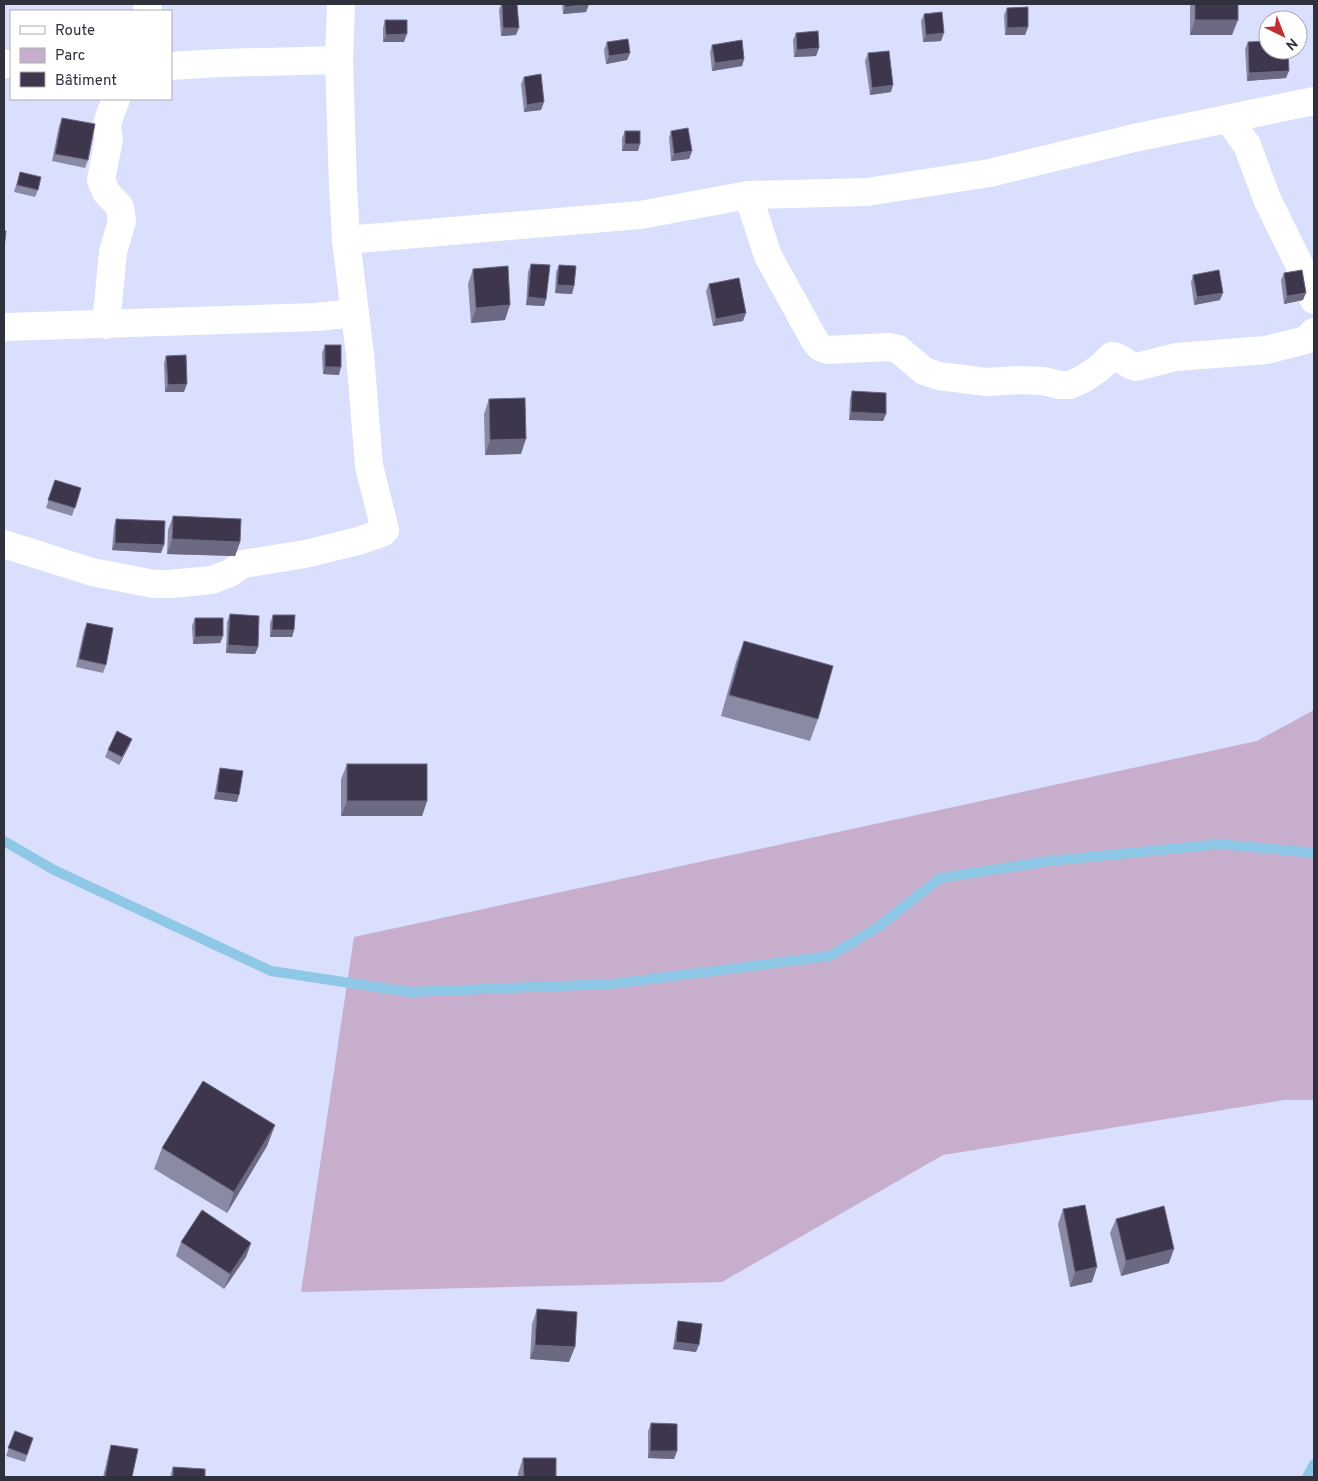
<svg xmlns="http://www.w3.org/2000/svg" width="1318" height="1481" viewBox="0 0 1318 1481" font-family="Overpass,sans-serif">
  <rect width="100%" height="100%" fill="#d9dffc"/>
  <!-- green -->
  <polygon fill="#c7aecd" points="1314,710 1314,1100 1284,1100 943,1155 722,1282 301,1292 354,937 1257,741"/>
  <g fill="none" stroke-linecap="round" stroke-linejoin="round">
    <!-- stream -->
    <g stroke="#8fc8e6" stroke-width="10">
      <polyline points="4,841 54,870 271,971 410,992 612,984 830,956 878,927 940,878 1049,861 1220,844 1314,853"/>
      <polyline points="1307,1477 1314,1464"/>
    </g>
    <!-- minor -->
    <g stroke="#fff" stroke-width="28">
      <polyline points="147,11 148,4"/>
      <polyline points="4,64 11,64"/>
      <polyline points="171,66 220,63 339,60"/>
      <polyline points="1229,120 1247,145 1267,199 1297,260 1314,300"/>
      <path d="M748 195 768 256 815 341 820 347 827 350 889 347 898 349 924 371 939 376 987 382 1020 380 1043 381 1060 385H1070L1083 379 1098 369 1112 356C1121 357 1127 365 1136 367L1176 357 1266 350 1306 340 1314 332"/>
      <polyline points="346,240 640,215 748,195 867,192 990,173 1134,138 1314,101"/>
      <polyline points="106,325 113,252 122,221 120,207 106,192 101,180 109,139 107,129 108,120 116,99"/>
      <polyline points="4,327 316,317 355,313"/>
      <polyline points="4,544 92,572 154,584 170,584 212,580 230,573 243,564 305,554 358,541 382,533 385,530 369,466 360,354 346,240 343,186 339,60 341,4"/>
    </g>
  </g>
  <!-- wall -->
  <g fill="#8b8aa4">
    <polygon points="501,4 517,4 516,35 501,36 499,10"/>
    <polygon points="562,4 589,4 586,12 563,14"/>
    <polygon points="1190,4 1238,4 1232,35 1190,35"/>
    <polygon points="1007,8 1028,27 1025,35 1005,35 1004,15"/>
    <polygon points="924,14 941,41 923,42 921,21"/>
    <polygon points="385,20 404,42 383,42 383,28"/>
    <polygon points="796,33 819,48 816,56 794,57 793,40"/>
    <polygon points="607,42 630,53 627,60 606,64 604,50"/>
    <polygon points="1248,42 1286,78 1247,81 1245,49"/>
    <polygon points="712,45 744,59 742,66 712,71 710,52"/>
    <polygon points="868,53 891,92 870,95 865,61"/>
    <polygon points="524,77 541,110 524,112 521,84"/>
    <polygon points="62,118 88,160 85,168 52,161 59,126"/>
    <polygon points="625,131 638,151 622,151 622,138"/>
    <polygon points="671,131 692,151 689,159 671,161 669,138"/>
    <polygon points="20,172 38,190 35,197 14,192"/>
    <polygon points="531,264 546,299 544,306 526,305 528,272"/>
    <polygon points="559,265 574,286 572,294 555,293 556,272"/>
    <polygon points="473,269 505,320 471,323 468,284"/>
    <polygon points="1284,273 1303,300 1284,304 1281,280"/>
    <polygon points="1193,275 1220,300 1194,305 1191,282"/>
    <polygon points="709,284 743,321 713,326 706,291"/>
    <polygon points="325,345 339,375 323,374 322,353"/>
    <polygon points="166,356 184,392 165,392 164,363"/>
    <polygon points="852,391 886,414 883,421 849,420 850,399"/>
    <polygon points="489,399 521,454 485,455 484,414"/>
    <polygon points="55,480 81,488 72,516 46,508"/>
    <polygon points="173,516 240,542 235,556 167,554 168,530"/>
    <polygon points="116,519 161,553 112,550 114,526"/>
    <polygon points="230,614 258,647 255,654 226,653 227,622"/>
    <polygon points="273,615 294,630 292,637 270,637 270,623"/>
    <polygon points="195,618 223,636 220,643 193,644 192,626"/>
    <polygon points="87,623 106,665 103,673 76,667 84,630"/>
    <polygon points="744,641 818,719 810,741 721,716 736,662"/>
    <polygon points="132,739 129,746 119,765 105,757 108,750"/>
    <polygon points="347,764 427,801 422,816 341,816 341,779"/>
    <polygon points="220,768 237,802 214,799 218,775"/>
    <polygon points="275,1125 267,1146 227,1213 154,1169 162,1148"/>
    <polygon points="1063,1209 1092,1282 1070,1287 1058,1224"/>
    <polygon points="1116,1219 1169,1263 1121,1276 1110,1233"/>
    <polygon points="181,1242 251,1243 246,1257 224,1289 176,1256"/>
    <polygon points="537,1309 569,1362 530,1359 532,1324"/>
    <polygon points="678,1321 696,1352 673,1349 676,1328"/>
    <polygon points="651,1423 677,1451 674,1459 648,1458 648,1431"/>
    <polygon points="15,1431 33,1438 25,1462 6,1456"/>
    <polygon points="111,1445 132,1477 103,1477 109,1452"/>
    <polygon points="523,1458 556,1477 518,1477 518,1473"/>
    <polygon points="173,1467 205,1477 170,1477"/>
  </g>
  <!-- shaded-wall -->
  <g fill="#6c6982">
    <polygon points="589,4 586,12 563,14 565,7"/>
    <polygon points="1195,20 1238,20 1232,35 1190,35"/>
    <polygon points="1028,27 1025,35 1005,35 1007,28"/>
    <polygon points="503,28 519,28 516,35 501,36"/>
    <polygon points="944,33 941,41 923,42 926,35"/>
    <polygon points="407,34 404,42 383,42 386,35"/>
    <polygon points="819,48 816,56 794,57 797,50"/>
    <polygon points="630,53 627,60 606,64 609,56"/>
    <polygon points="744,59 742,66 712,71 715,63"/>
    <polygon points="1289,71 1286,78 1247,81 1249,73"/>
    <polygon points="893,85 891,92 870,95 872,88"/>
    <polygon points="544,102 541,110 524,112 527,105"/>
    <polygon points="625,144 640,144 638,151 622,151"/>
    <polygon points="692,151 689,159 671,161 674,154"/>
    <polygon points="557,285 574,286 572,294 555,293"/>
    <polygon points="1223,293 1220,300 1194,305 1197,297"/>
    <polygon points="1306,293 1303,300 1284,304 1287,296"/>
    <polygon points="528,297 546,299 544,306 526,305"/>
    <polygon points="510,305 505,320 471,323 476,308"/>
    <polygon points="746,313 743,321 713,326 716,319"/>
    <polygon points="325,367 341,367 339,375 323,374"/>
    <polygon points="187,384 184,392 165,392 168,385"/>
    <polygon points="851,412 886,414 883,421 849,420"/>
    <polygon points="526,439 521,454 485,455 490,440"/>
    <polygon points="172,539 240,542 235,556 167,554"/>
    <polygon points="115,543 164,545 161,553 112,550"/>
    <polygon points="272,630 294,630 292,637 270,637"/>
    <polygon points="223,636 220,643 193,644 195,637"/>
    <polygon points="228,645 258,647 255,654 226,653"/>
    <polygon points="132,739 129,746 119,765 122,757"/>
    <polygon points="217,792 239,795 237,802 214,799"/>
    <polygon points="347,801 427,801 422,816 341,816"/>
    <polygon points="275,1125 267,1146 227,1213 234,1192"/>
    <polygon points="251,1243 246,1257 224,1289 230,1274"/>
    <polygon points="1174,1249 1169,1263 1121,1276 1126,1261"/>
    <polygon points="1097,1267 1092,1282 1070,1287 1075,1272"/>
    <polygon points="676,1342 699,1345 696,1352 673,1349"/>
    <polygon points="535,1345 575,1347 569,1362 530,1359"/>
    <polygon points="650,1451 677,1451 674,1459 648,1458"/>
  </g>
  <!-- building -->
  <g fill="#3d364d" stroke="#6c6982">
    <polygon points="502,4 517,4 519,28 503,28"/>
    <polygon points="565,4 589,4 565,7"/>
    <rect x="1195" y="4" width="43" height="16"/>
    <polygon points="1028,7 1028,27 1007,28 1007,8"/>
    <polygon points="942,12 944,33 926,35 924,14"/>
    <polygon points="385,20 407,20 407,34 386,35"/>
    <polygon points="818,31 819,48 797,50 796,33"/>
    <polygon points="628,39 630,53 609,56 607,42"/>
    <polygon points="742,40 744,59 715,63 712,45"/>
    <polygon points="1268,41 1268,50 1288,50 1289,71 1249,73 1248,42"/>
    <polygon points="889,51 893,85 872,88 868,53"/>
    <polygon points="541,74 544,102 527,105 524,77"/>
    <polygon points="62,118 95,124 88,160 55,154"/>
    <polygon points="688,128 692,151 674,154 671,131"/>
    <rect x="625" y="131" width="15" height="13"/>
    <polygon points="20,172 41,177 38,190 17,185"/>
    <polygon points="4,231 6,231 4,248"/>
    <polygon points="531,264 550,265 546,299 528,297"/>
    <polygon points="559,265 576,266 574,286 557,285"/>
    <polygon points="508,266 510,305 476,308 473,269"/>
    <polygon points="1219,270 1223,293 1197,297 1193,275"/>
    <polygon points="1302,270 1306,293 1287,296 1284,273"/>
    <polygon points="739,278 746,313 716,319 709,284"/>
    <rect x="325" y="345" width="16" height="22"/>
    <polygon points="186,355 187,384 168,385 166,356"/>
    <polygon points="852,391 886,393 886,414 851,412"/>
    <polygon points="525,398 526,439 490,440 489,399"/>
    <polygon points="55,480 81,488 75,508 48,500"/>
    <polygon points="173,516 241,519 240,542 172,539"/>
    <polygon points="116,519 165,521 164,545 115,543"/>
    <polygon points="230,614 259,616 258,647 228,645"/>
    <polygon points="273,615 295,615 294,630 272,630"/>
    <polygon points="195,618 223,618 223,636 195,637"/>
    <polygon points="87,623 113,628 106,665 79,659"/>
    <polygon points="744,641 833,666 818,719 729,695"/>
    <polygon points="117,731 132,739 122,757 108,750"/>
    <rect x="347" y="764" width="80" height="37"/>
    <polygon points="220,768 243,771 239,795 217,792"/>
    <polygon points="203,1081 275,1125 234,1192 162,1148"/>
    <polygon points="1085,1205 1097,1267 1075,1272 1063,1209"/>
    <polygon points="1164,1206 1174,1249 1126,1261 1116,1219"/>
    <polygon points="202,1210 251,1243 230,1274 181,1242"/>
    <polygon points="537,1309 577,1312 575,1347 535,1345"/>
    <polygon points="678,1321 702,1324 699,1345 676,1342"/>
    <polygon points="651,1423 677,1424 677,1451 650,1451"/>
    <polygon points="15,1431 33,1438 27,1455 8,1448"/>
    <polygon points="111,1445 138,1449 132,1477 105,1477"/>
    <polygon points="523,1458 556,1458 556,1477 524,1477"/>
    <polygon points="173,1467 205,1469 205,1477 173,1477"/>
  </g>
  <!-- border -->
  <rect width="1318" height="1481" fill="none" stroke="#2f313c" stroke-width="10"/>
  <!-- legend -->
  <rect x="10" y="10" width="162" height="90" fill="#ffffff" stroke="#acadb1"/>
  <rect x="20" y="26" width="25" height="8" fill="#ffffff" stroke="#acadb1"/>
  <text x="55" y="35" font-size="15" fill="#2f313c">Route</text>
  <rect x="20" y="48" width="25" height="15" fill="#c7aecd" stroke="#acadb1"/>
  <text x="55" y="60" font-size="15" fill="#2f313c">Parc</text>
  <rect x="20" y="72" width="25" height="15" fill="#3d364d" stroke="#acadb1"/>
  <text x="55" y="85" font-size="15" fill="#2f313c">Bâtiment</text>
  <!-- north arrow -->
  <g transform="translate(1283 35) rotate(137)"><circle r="24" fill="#ffffff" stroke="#acadb1"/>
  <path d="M0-4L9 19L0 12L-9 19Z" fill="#bf2f32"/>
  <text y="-8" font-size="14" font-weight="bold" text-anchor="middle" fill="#2f313c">N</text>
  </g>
</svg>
